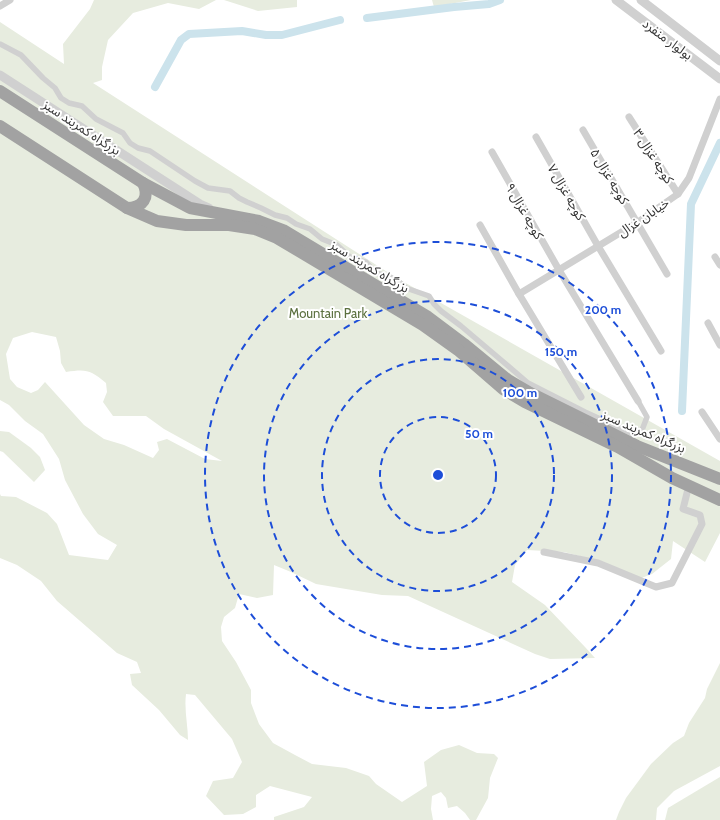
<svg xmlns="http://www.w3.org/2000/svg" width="720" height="820" viewBox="0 0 720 820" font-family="Cabin,'Noto Sans Arabic',sans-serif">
  <rect width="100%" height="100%" fill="#fff"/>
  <!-- green -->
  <g fill="#e7ecdf" fill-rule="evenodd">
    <path d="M94 0H216L199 9 168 3 133 13 108 40 102 67V80L93 83 395 277 720 461V533L705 562 673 541 671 559 652 574 636 580 604 562 564 552 527 550 515 565 512 582 545 605 585 647 595 658 550 659 535 654 408 596 382 595 316 584 291 572 274 565 273 595 257 598 239 594 235 608 224 617 221 627 222 641 236 662 251 690V703L259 724 273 743 295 755 312 764 346 768 369 776 376 784 402 802 427 786 424 762 441 750 459 745 477 753 494 754 498 758 490 778 488 798 476 820H470L465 813 457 806 448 808 446 798 441 792 432 796 431 809 433 820H274V817L304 807 312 797 270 786 256 795V807L243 814 224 815 206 796 213 781 233 778 242 762 232 739 195 695 186 694C184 710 188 725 188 740L180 735 159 710 132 685 130 674 141 673 137 662 117 653 57 601 41 581 17 565 0 558V494L1 496 16 497 47 513 57 524 69 555 108 560 117 545 98 534 83 514 65 480 59 459 43 434 25 421 9 405 0 400V22L64 64 63 44 90 9ZM32 332 56 337 60 351 61 363 66 372C87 369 90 370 106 383L107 392 103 402 113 416H146L164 429 222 461 205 459 167 439 157 442 159 450 153 458 124 445 104 439 84 425 45 382 38 390 31 393 17 387 10 379 6 354 13 338Z"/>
    <polygon points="224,0 297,0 297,7 258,11"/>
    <polygon points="432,0 471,0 434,7"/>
    <polygon points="0,431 9,432 31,448 40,457 45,470 34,482 3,452 0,451"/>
    <polygon points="720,663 720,766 674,791 657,808 656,820 616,820 619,812 626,798 651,764 673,743 684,736 689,723 705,698 707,689"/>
    <polygon points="720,777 720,820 665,820 668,808"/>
  </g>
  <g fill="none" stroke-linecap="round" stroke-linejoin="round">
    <!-- canal -->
    <g stroke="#cce3ec" stroke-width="8">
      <polyline points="367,18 454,7 489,4 500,0"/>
      <polyline points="155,87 181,40 189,34 242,31 266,35 282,35 340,20"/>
      <polyline points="682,411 691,204 720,143"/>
    </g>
    <!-- pedestrian -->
    <polyline stroke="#d0d0d0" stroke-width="5.5" points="0,44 21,55 43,78 55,88 61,98 69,103 82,106 96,119 123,133 130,143 138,148 150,151 195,181 208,188 230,191 239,198 247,202 261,208 275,215 287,218 296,224 310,229 322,239 337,245 350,257 366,262 376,273 396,279 406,288 429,296 434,304 441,311 461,326 528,383 585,412 633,434 637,431 642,430 647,417 638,401"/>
    <!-- minor -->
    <g stroke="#d0d0d0" stroke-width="7">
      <polyline points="0,6 10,0"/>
      <polyline points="629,117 678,194"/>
      <polyline points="583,130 667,274"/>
      <polyline points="536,137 598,246 661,351"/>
      <polyline points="492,152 559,270 638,401"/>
      <polyline points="480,225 519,294 581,397"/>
      <polyline points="715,257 720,265"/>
      <polyline points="519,294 638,222 678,194 689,178 720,99"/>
      <polyline points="708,323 720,345"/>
      <polyline points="702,412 720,439"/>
      <polyline points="544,552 598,563 656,587 672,583 702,524 700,515 683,509 689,485"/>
    </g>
    <!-- tertiary -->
    <g stroke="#d0d0d0" stroke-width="9">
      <polyline points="616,0 720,79"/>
      <polyline points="641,0 720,61"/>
      <polyline points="0,75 200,204 209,208"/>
    </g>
    <!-- trunk -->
    <g stroke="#a2a2a2" stroke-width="12">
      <polyline points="0,91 143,183 190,208 259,221 283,230 428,317 464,344 508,380 530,393 637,446 720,479"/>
      <polyline points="0,126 127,208 157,221 186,225 229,225 255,229 277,238 423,325 458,350 503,389 525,402 618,447 672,478 720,500"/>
      <path d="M127 208C143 208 150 197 143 183"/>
    </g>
  </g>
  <!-- distance rings -->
  <g fill="none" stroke="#1d4ed8" stroke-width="2" stroke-dasharray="7 5">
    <circle cx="438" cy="475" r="58"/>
    <circle cx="438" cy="475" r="116"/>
    <circle cx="438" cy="475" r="174"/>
    <circle cx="438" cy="475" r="233"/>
  </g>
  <g text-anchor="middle" stroke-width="4" stroke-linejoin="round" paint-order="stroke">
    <!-- street labels -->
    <g font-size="13" fill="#333" stroke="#fff">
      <text transform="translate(668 39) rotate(37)" y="5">بولوار منفرد</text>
      <text transform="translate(82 127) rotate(33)" y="5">بزرگراه کمربند سبز</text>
      <text transform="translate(654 156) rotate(57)" y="5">کوچه غزال ۳</text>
      <text transform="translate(610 176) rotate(59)" y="5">کوچه غزال ۵</text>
      <text transform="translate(567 192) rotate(60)" y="5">کوچه غزال ۷</text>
      <text transform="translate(525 211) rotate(60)" y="5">کوچه غزال ۹</text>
      <text transform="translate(643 217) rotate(-34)" y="5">خیابان غزال</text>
      <text transform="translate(370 266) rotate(31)" y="5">بزرگراه کمربند سبز</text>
      <text transform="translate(644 431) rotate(23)" y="5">بزرگراه کمربند سبز</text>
    </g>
    <!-- park labels -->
    <g font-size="13" fill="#5b703f" stroke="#fff">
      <text x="328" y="318">Mountain Park</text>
    </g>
  </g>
  <circle cx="438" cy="475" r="6" fill="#1d4ed8" stroke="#fff" stroke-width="2"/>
  <g font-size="12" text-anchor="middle" font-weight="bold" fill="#1d4ed8" stroke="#fff" stroke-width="4" stroke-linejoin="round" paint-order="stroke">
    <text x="603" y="314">200 m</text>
    <text x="561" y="356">150 m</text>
    <text x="520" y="397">100 m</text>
    <text x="479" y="438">50 m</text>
  </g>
</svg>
